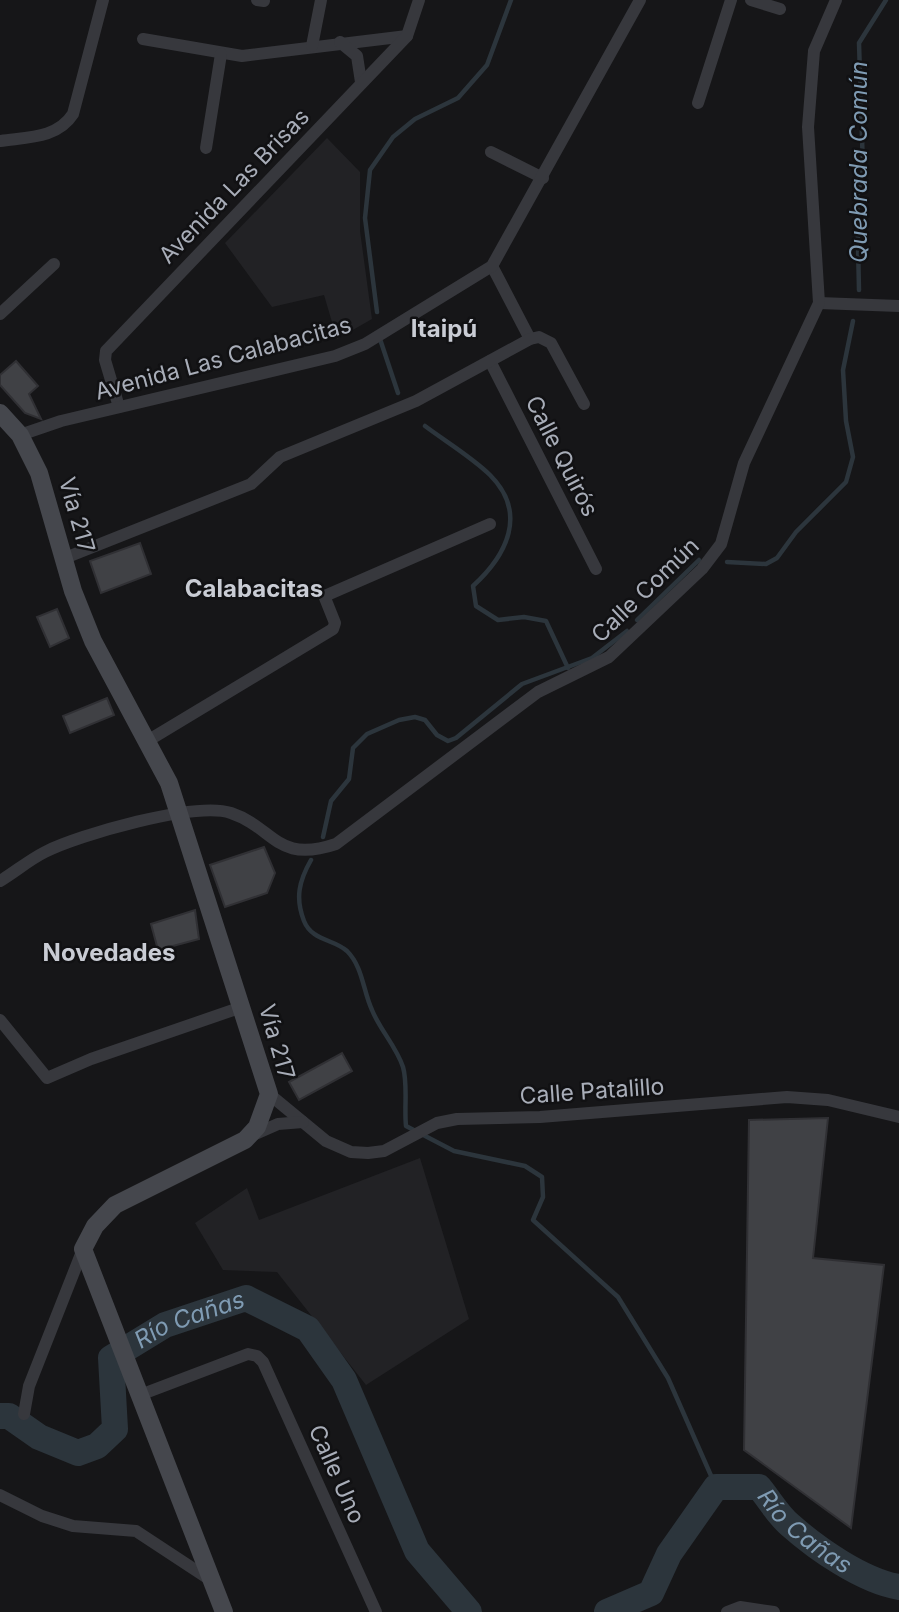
<svg xmlns="http://www.w3.org/2000/svg" width="899" height="1612" viewBox="0 0 899 1612" font-family="Inter,sans-serif">
  <rect width="100%" height="100%" fill="#161618"/>
  <!-- built -->
  <g fill="#222225">
    <polygon points="327,138 360,172 360,231 372,319 337,339 324,295 272,307 225,243"/>
    <polygon points="420,1158 469,1319 366,1385 277,1272 223,1270 195,1223 247,1188 259,1220"/>
  </g>
  <g fill="none" stroke-linecap="round" stroke-linejoin="round">
    <!-- stream -->
    <g stroke="#2c353c" stroke-width="4.5">
      <polyline points="859,290 857,199 863,169 859,43 886,0"/>
      <polyline points="377,312 365,218 370,170 393,137 415,119 458,98 487,65 511,0"/>
      <polyline points="380,339 398,393"/>
      <path d="M425 426C445 441 473 458 490 475 528 513 507 555 473 586L476 606 498 620 524 617 546 621 568 668"/>
      <polyline points="727,562 766,564 777,558 796,532 846,482 853,457 846,421 843,370 853,321"/>
      <polyline points="637,620 699,560"/>
      <polyline points="323,837 331,801 349,779 353,748 367,734 399,720 415,717 425,720 437,735 448,741 456,738 522,684 592,658 627,631"/>
      <path d="M311 860C299 881 295 898 304 921 312 941 334 939 347 951 363 967 363 991 372 1010 380 1030 396 1046 403 1067 408 1084 404 1108 406 1126L454 1151 525 1166 542 1177 543 1197 533 1220 618 1297 668 1378 716 1487"/>
    </g>
    <!-- river -->
    <g stroke="#2c353c" stroke-width="26">
      <path id="s1" d="M0 1416H9L39 1437 78 1453 97 1446 115 1429 111 1358 165 1325 246 1298 308 1329 344 1380 417 1551 469 1612"/>
      <path id="s2" d="M607 1612 651 1593 669 1554 716 1487H759C769 1499 778 1515 790 1525 817 1549 863 1581 899 1587"/>
    </g>
  </g>
  <!-- building -->
  <g fill="#404145" stroke="#303034" stroke-width="2">
    <polygon points="16,361 38,386 29,394 41,419 25,413 0,385 0,375"/>
    <polygon points="140,543 151,574 101,593 90,561"/>
    <polygon points="57,609 69,638 50,647 37,617"/>
    <polygon points="107,698 114,715 70,733 63,716"/>
    <polygon points="264,847 275,873 267,893 225,907 210,865"/>
    <polygon points="195,910 199,939 158,950 151,924"/>
    <polygon points="342,1053 352,1071 299,1100 289,1082"/>
    <polygon points="828,1118 813,1258 884,1265 851,1528 744,1450 749,1120"/>
  </g>
  <g fill="none" stroke-linecap="round" stroke-linejoin="round">
    <!-- street -->
    <g stroke="#37383d" stroke-width="12">
      <polyline points="257,0 264,1"/>
      <polyline points="751,0 780,9"/>
      <polyline points="143,39 242,56 407,36"/>
      <polyline points="340,42 357,56 361,82"/>
      <polyline points="312,46 321,0"/>
      <polyline points="698,103 731,0"/>
      <path d="M0 141C26 137 57 139 73 114L103 0"/>
      <polyline points="206,148 221,54"/>
      <polyline points="491,152 543,178"/>
      <polyline points="492,266 530,339"/>
      <polyline points="819,303 899,306"/>
      <polyline points="0,314 54,264"/>
      <polyline points="490,361 596,569"/>
      <polyline points="119,407 105,360 106,351 407,36 419,0"/>
      <polyline points="20,435 61,421 335,356 365,344 492,266 640,0"/>
      <polyline points="65,558 251,484 280,457 416,401 530,339 539,337 551,343 584,404"/>
      <polyline points="149,740 333,629 335,623 325,598 327,595 490,524"/>
      <path d="M0 881C15 872 29 860 45 852 78 835 196 801 231 813 275 828 276 864 336 844L538 692 609 657 702 569 721 544 744 463 819 303 808 127 814 51 836 0"/>
      <polyline points="0,1020 47,1078 91,1059 242,1007"/>
      <polyline points="269,1094 326,1141 351,1152 368,1153 384,1151 437,1123 457,1119 540,1117 787,1097 828,1100 899,1117"/>
      <polyline points="253,1135 278,1124 303,1122"/>
      <polyline points="140,1395 248,1354 257,1356 263,1362 376,1612"/>
      <polyline points="24,1414 29,1386 83,1249"/>
      <polyline points="0,1495 42,1516 73,1526 136,1531 212,1581"/>
      <polyline points="727,1612 740,1607 774,1612"/>
    </g>
    <!-- secondary -->
    <polyline stroke="#45474d" stroke-width="18" points="0,413 20,435 39,473 73,591 93,641 169,783 269,1094 257,1127 245,1140 115,1205 95,1226 83,1249 224,1612"/>
  </g>
  <g text-anchor="middle" stroke-width="5" stroke-linejoin="round" paint-order="stroke">
    <!-- street labels -->
    <g font-size="23" fill="#a8adb8" stroke="#111113">
      <text transform="translate(234 186) rotate(-46)" y="8">Avenida Las Brisas</text>
      <text transform="translate(223 358) rotate(-15)" y="8">Avenida Las Calabacitas</text>
      <text transform="translate(562 456) rotate(63)" y="8">Calle Quirós</text>
      <text transform="translate(77 515) rotate(74)" y="8">Vía 217</text>
      <text transform="translate(645 590) rotate(-44)" y="8">Calle Común</text>
      <text transform="translate(277 1042) rotate(74)" y="8">Vía 217</text>
      <text transform="translate(592 1091) rotate(-4)" y="8">Calle Patalillo</text>
      <text transform="translate(337 1474) rotate(66)" y="8">Calle Uno</text>
    </g>
    <!-- water labels -->
    <g font-size="24" font-style="italic" fill="#7f9bb3" stroke="#111113">
      <text transform="translate(859 162) rotate(-90)" y="8">Quebrada Común</text>
      <text dy="8" stroke="none"><textPath href="#s1" startOffset="292">Río Cañas</textPath></text>
      <text dy="8" stroke="none"><textPath href="#s2" startOffset="280">Río Cañas</textPath></text>
    </g>
    <!-- neighbourhood labels -->
    <g font-size="24" font-weight="bold" fill="#c9ccd4" stroke="#111113">
      <text x="444" y="337">Itaipú</text>
      <text x="254" y="597">Calabacitas</text>
      <text x="109" y="961">Novedades</text>
    </g>
  </g>
</svg>
